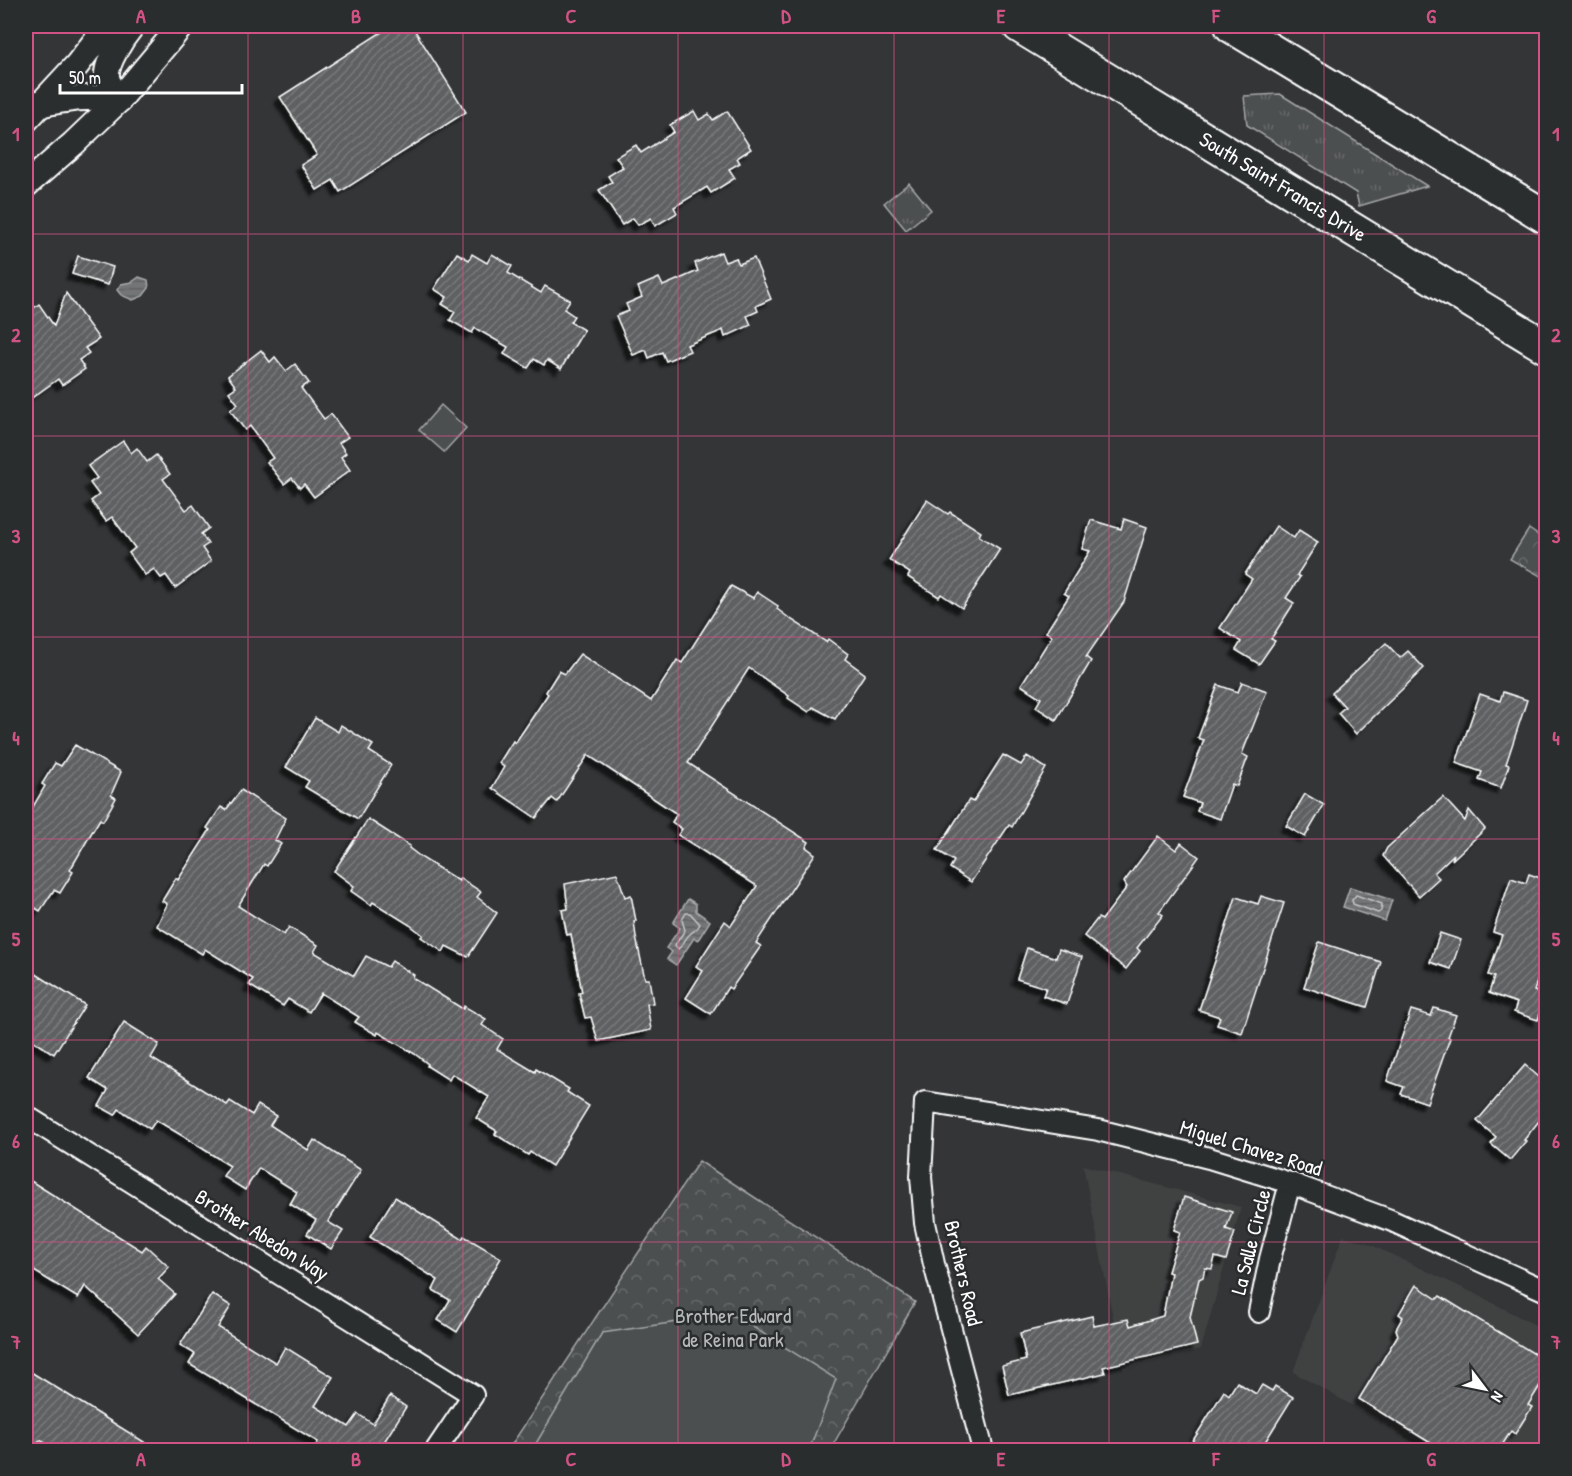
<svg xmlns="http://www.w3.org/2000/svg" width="1572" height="1476" viewBox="0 0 1572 1476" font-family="'Patrick Hand',sans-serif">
  <defs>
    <pattern id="grass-tufts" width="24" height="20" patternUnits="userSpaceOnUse" patternTransform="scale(1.5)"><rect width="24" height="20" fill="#4c4f50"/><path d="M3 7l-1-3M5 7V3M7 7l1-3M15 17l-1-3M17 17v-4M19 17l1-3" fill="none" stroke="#67696a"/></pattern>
    <pattern id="park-crowns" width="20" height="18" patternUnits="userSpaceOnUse" patternTransform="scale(1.5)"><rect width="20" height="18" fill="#4c4f50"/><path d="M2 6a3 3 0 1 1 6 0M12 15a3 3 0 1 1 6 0" fill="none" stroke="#67696a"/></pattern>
    <pattern id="water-rules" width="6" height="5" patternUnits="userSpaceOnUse" patternTransform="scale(1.5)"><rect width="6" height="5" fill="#737576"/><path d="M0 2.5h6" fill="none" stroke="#606061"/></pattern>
    <pattern id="building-hatch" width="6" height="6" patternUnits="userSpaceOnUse" patternTransform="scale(1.5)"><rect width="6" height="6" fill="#5f6162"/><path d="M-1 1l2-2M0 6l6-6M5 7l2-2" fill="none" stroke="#77797a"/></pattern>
    <filter id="shadow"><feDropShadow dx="-5.5" dy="5.5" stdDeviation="1.5" flood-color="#0009"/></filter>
  </defs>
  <rect width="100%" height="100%" fill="#333536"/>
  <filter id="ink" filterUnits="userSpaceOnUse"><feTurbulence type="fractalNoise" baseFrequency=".0167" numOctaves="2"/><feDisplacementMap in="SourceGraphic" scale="12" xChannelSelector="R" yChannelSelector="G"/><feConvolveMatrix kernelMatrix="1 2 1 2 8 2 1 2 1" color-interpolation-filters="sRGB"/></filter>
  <g filter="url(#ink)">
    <!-- built -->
    <g fill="#404243">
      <polygon points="1083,1165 1241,1207 1201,1349 1123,1369"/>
      <polygon points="1343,1236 1367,1243 1480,1296 1546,1331 1546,1450 1431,1450 1293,1372"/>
    </g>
    <!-- grass -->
    <g fill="url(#grass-tufts)" stroke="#a6a7a8" stroke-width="1.5">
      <polygon points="1280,94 1427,186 1359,206 1356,193 1247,125 1244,96"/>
      <polygon points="909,183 931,210 906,230 884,203"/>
    </g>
    <!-- park -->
    <g fill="url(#park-crowns)" stroke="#a6a7a8" stroke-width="1.5">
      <polygon points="1529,529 1546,541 1546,579 1510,559"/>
      <polygon points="699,1161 915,1302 830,1450 508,1450"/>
    </g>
    <!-- pitch -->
    <g fill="#4c4f50" stroke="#a6a7a8" stroke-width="1.5">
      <polygon points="441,405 466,428 444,452 419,430"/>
      <polygon points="725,1315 737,1317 836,1379 809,1450 532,1450 602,1333"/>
    </g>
    <!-- water -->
    <g fill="url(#water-rules)" stroke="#abacad" stroke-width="1.5">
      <polygon points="139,277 148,280 149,288 143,296 133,300 121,295 117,290 121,284 132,282"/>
      <polygon points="1350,887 1392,900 1385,921 1343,907"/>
      <polygon points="688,899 696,904 696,911 710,921 698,940 694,938 676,965 667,959 672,952 666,948 680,928 673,923"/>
    </g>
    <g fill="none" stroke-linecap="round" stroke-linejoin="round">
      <!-- shore -->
      <g stroke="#c7c8c8" stroke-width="1.5">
        <polygon points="1356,895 1382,904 1381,911 1378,913 1353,904 1352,900"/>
        <path d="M686 913H690L700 924C697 930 695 930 690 934 685 938 683 946 678 949L675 945 685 930 682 920Z"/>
      </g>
    </g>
    <!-- building -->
    <g fill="url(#building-hatch)" stroke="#fff" stroke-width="1.5" filter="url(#shadow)">
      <polygon points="391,26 412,26 466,112 340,192 333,180 317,190 301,165 317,155 280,97"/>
      <polygon points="694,111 699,120 709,114 713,120 727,111 751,149 737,158 740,163 729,169 735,178 711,193 707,187 674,207 677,213 655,226 651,218 638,225 633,218 622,225 599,190 612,182 608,176 623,167 616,157 636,145 641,153 674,132 670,125"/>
      <polygon points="721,252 725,262 736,258 739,264 754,258 771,299 756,306 758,311 747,316 751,325 725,337 723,330 687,345 690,351 666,361 662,352 649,358 646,350 633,355 616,316 629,311 626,304 642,297 638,287 659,278 663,286 698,271 695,263"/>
      <polygon points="457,253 469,260 472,254 487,263 492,254 512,266 508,273 541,293 545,286 570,300 564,309 574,316 570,322 584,330 561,369 547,360 544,365 534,359 528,368 504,354 508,347 475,328 472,333 450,320 455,312 442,304 447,297 434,289"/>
      <polygon points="78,256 113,267 108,285 72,274"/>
      <polygon points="66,293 99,339 85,348 89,353 79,360 85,369 62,385 58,379 26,402 26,314 39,304 54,326"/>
      <polygon points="261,350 270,362 275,357 286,371 295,364 309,383 301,388 324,419 331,414 348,437 339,443 346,453 341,457 350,470 314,497 304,484 300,488 292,478 284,484 267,462 273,458 250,426 245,430 230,410 238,404 229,392 236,387 228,376"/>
      <polygon points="123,441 131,453 137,448 147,462 156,455 170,474 163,479 186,510 193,505 209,528 201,534 208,544 202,548 211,561 175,588 166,575 161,578 154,569 145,575 129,553 135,548 112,517 106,521 91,501 99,495 90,483 97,478 88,466"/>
      <polygon points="927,500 948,514 950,512 981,532 979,536 1000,549 962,608 941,594 939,597 908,577 910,573 889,560"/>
      <polygon points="1124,519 1147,527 1124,602 1086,657 1091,661 1056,720 1036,707 1041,698 1021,685 1052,636 1046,632 1069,596 1064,593 1090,551 1082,549 1091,520 1121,529"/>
      <polygon points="1276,526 1294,538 1299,530 1318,542 1297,575 1300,577 1286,598 1294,603 1271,639 1275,641 1259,664 1236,650 1241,642 1220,628 1252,579 1245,574"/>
      <polygon points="731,586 753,598 757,592 778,606 777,609 789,618 826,642 828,639 848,654 845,659 865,674 835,719 813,707 809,712 788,698 789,696 749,668 688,763 809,842 806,847 815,854 756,943 761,946 731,989 728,987 711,1014 686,998 703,971 696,966 725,921 731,926 757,886 678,835 682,829 672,822 677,814 588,755 557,802 552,798 536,818 492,788 504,767 499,763 513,741 515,743 524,730 548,694 546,692 559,671 565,674 580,654 651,701 677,660 682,663"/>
      <polygon points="1386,643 1400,658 1408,651 1424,668 1356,734 1338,713 1345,707 1332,693"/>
      <polygon points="1242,682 1267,691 1242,754 1248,757 1237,786 1232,784 1220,819 1197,811 1200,803 1183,797 1204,740 1198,738 1218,685 1238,692"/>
      <polygon points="1503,692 1527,700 1506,764 1509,765 1501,788 1479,780 1482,772 1456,763 1480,694 1500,701"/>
      <polygon points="315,718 338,732 341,725 373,745 369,751 391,765 358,819 305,787 309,781 286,767"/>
      <polygon points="75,745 121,772 111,795 116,798 103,821 100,819 92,832 70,870 73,872 60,893 54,890 40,911 26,902 26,819 45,786 42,784 55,763 61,766"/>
      <polygon points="1003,755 1021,765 1027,756 1046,768 1012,827 1009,825 971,882 950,868 954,861 937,850 969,800 973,802"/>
      <polygon points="241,790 286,818 275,840 281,844 267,866 264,864 238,906 284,935 289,927 318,945 314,952 354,976 366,956 388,967 392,961 414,975 413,978 463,1009 464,1006 486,1019 482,1025 503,1039 497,1049 535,1072 536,1069 569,1089 567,1092 589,1106 552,1166 530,1152 528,1155 495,1134 497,1131 476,1118 489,1097 452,1074 449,1080 427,1066 428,1064 415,1054 378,1032 377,1035 355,1022 359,1017 321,993 309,1012 288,999 283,1006 249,985 253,979 205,949 202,954 157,926 167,904 162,901 176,878 178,880 210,830 207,828 221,807 226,810"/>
      <polygon points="1305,794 1324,805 1305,837 1286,826"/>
      <polygon points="1443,797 1465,821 1469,810 1485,829 1452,860 1454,854 1434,873 1439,878 1419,896 1383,856 1387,848"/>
      <polygon points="368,819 410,846 409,848 422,858 459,881 460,878 481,892 477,897 497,913 468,957 446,946 443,952 421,937 423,935 410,925 373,902 371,905 351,891 354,886 334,871"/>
      <polygon points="1158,836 1176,850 1181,843 1199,857 1159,912 1163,915 1137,948 1140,951 1126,969 1084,936 1098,918 1102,920 1127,887 1124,882"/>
      <polygon points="617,873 625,897 631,895 636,921 634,921 636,937 645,979 649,979 653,1003 647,1004 651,1030 598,1041 591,1017 585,1018 579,993 582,992 571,934 567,935 562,910 568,909 565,884"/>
      <polygon points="1529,874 1546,880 1546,903 1542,918 1546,919 1546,923 1539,946 1546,949 1546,953 1534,991 1546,995 1538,1020 1514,1012 1517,1003 1489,993 1494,977 1488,975 1502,935 1493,932 1511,878 1526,883"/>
      <polygon points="1261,896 1284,903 1242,1033 1217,1025 1220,1017 1199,1010 1236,897 1258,904"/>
      <polygon points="1440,933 1461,940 1451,969 1430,962"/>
      <polygon points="1319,942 1381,962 1367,1007 1304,987"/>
      <polygon points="1027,948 1056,958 1059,949 1082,957 1067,1004 1043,996 1046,988 1017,979"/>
      <polygon points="33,972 85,1005 54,1054 26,1036 26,984"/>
      <polygon points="1434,1008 1456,1015 1448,1037 1450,1038 1427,1103 1401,1094 1404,1087 1387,1081 1411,1010 1431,1016"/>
      <polygon points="124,1022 159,1044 151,1058 227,1105 230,1101 252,1115 258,1105 276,1116 270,1125 308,1150 314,1140 361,1170 328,1222 343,1231 331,1249 307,1234 316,1220 290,1204 297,1192 259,1168 245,1190 223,1176 230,1166 186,1138 156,1120 150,1129 119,1109 115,1115 99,1106 108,1090 89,1078"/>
      <polygon points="1525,1065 1546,1083 1546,1112 1524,1140 1526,1141 1510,1160 1491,1144 1496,1137 1477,1121"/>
      <polygon points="26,1178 142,1251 146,1246 169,1267 158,1279 175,1294 138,1334 85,1286 78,1298 26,1266"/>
      <polygon points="395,1197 462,1239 464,1236 501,1258 457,1332 438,1320 450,1300 433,1290 438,1280 370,1237"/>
      <polygon points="1184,1197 1232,1212 1226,1229 1235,1232 1226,1260 1215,1257 1212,1269 1205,1268 1203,1277 1199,1279 1190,1317 1197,1345 1103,1367 1105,1373 1009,1395 1002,1366 1026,1360 1020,1333 1092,1316 1094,1326 1128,1319 1130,1326 1163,1316 1171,1273 1168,1272 1180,1232 1174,1230"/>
      <polygon points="1416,1285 1437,1299 1440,1296 1546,1361 1546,1376 1528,1405 1532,1407 1515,1434 1511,1431 1499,1450 1442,1450 1359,1399 1398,1335 1396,1329 1403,1317 1399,1314"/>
      <polygon points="212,1294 231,1306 218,1327 276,1363 285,1347 333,1377 315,1406 349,1427 358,1414 373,1424 390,1396 406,1407 379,1450 313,1450 318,1442 189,1364 195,1354 180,1345"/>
      <polygon points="26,1369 78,1401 157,1450 57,1450 40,1440 33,1450 26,1450"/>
      <polygon points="1237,1382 1256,1394 1262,1385 1272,1391 1275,1386 1293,1397 1260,1450 1206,1450 1192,1442 1224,1391 1229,1395"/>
    </g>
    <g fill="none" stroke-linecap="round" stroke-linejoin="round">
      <defs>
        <g id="minor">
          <polyline points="26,1116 473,1395 436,1450"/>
          <polyline points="1259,1312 1270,1259 1290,1183"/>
          <polyline points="983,1450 934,1264 925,1223 921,1177 925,1102 1098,1130 1209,1158 1290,1183 1390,1220 1546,1291"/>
        </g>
        <g id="tertiary">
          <path d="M119 100C115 93 109 85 107 78 105 63 123 37 132 26"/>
          <path d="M39 105C66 99 91 95 119 100"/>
          <polyline points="26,120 77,65 107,26"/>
          <polyline points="26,185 73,144 119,100 181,26"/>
        </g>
        <g id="trunk">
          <path id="s1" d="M1019 26 1546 347"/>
          <polyline points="1231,26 1546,217"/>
        </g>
      </defs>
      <!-- minor casing -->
      <use href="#minor" stroke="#fff" stroke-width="24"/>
      <!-- tertiary casing -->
      <use href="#tertiary" stroke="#fff" stroke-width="28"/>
      <!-- trunk casing -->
      <use href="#trunk" stroke="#fff" stroke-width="36"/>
      <!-- minor -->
      <use href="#minor" stroke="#2a2d2e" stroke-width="20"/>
      <!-- tertiary -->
      <use href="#tertiary" stroke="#2a2d2e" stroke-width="24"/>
      <!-- trunk -->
      <use href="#trunk" stroke="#2a2d2e" stroke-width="32"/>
    </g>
  </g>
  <!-- grid -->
  <path fill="none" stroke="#d15284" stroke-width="1.5" stroke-opacity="0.55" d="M248 26V1450M463 26V1450M678 26V1450M894 26V1450M1109 26V1450M1324 26V1450M26 234H1546M26 436H1546M26 637H1546M26 839H1546M26 1040H1546M26 1242H1546"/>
  <g text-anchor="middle" stroke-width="5" stroke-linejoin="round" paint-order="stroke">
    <!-- street labels -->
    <g font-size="21" fill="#fff" stroke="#2a2d2e">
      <text dy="7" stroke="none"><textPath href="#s1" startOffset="309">South Saint Francis Drive</textPath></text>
      <text transform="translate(1251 1148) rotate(17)" y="7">Miguel Chavez Road</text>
      <text transform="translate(262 1235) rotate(32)" y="7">Brother Abedon Way</text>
      <text transform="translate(1251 1242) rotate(-76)" y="7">La Salle Circle</text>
      <text transform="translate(963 1273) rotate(77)" y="7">Brothers Road</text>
    </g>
    <!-- park labels -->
    <g font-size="21" fill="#b7b9b9" stroke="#2a2d2e">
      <text x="733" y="1323">Brother Edward<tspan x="733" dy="24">de Reina Park</tspan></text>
    </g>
  </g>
  <!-- margin -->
  <rect width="1572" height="1476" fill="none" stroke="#2a2d2e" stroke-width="66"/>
  <!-- north arrow -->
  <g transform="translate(1485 1389) rotate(122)" stroke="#2a2d2e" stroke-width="4.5" paint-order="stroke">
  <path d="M0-4.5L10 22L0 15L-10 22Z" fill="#ffffff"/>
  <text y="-9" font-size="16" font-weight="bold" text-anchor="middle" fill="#ffffff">N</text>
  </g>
  <!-- scale -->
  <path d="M60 84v9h182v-9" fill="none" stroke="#ffffff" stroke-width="3"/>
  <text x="69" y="84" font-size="18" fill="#ffffff" stroke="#2a2d2e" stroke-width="4.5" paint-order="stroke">50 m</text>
  <rect x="33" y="33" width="1506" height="1410" fill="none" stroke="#d15284" stroke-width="2"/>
  <g font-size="20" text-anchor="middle" font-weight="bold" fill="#d15284">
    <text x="141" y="23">A</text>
    <text x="356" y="23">B</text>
    <text x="571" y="23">C</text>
    <text x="786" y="23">D</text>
    <text x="1001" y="23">E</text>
    <text x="1216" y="23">F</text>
    <text x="1431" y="23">G</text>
    <text x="16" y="141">1</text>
    <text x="1556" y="141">1</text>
    <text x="16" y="342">2</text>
    <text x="1556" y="342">2</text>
    <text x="16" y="543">3</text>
    <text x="1556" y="543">3</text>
    <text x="16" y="745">4</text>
    <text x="1556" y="745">4</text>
    <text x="16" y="946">5</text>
    <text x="1556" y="946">5</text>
    <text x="16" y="1148">6</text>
    <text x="1556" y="1148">6</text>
    <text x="16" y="1349">7</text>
    <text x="1556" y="1349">7</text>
    <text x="141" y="1466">A</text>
    <text x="356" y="1466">B</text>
    <text x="571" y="1466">C</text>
    <text x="786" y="1466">D</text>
    <text x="1001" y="1466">E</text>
    <text x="1216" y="1466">F</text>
    <text x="1431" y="1466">G</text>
  </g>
</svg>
